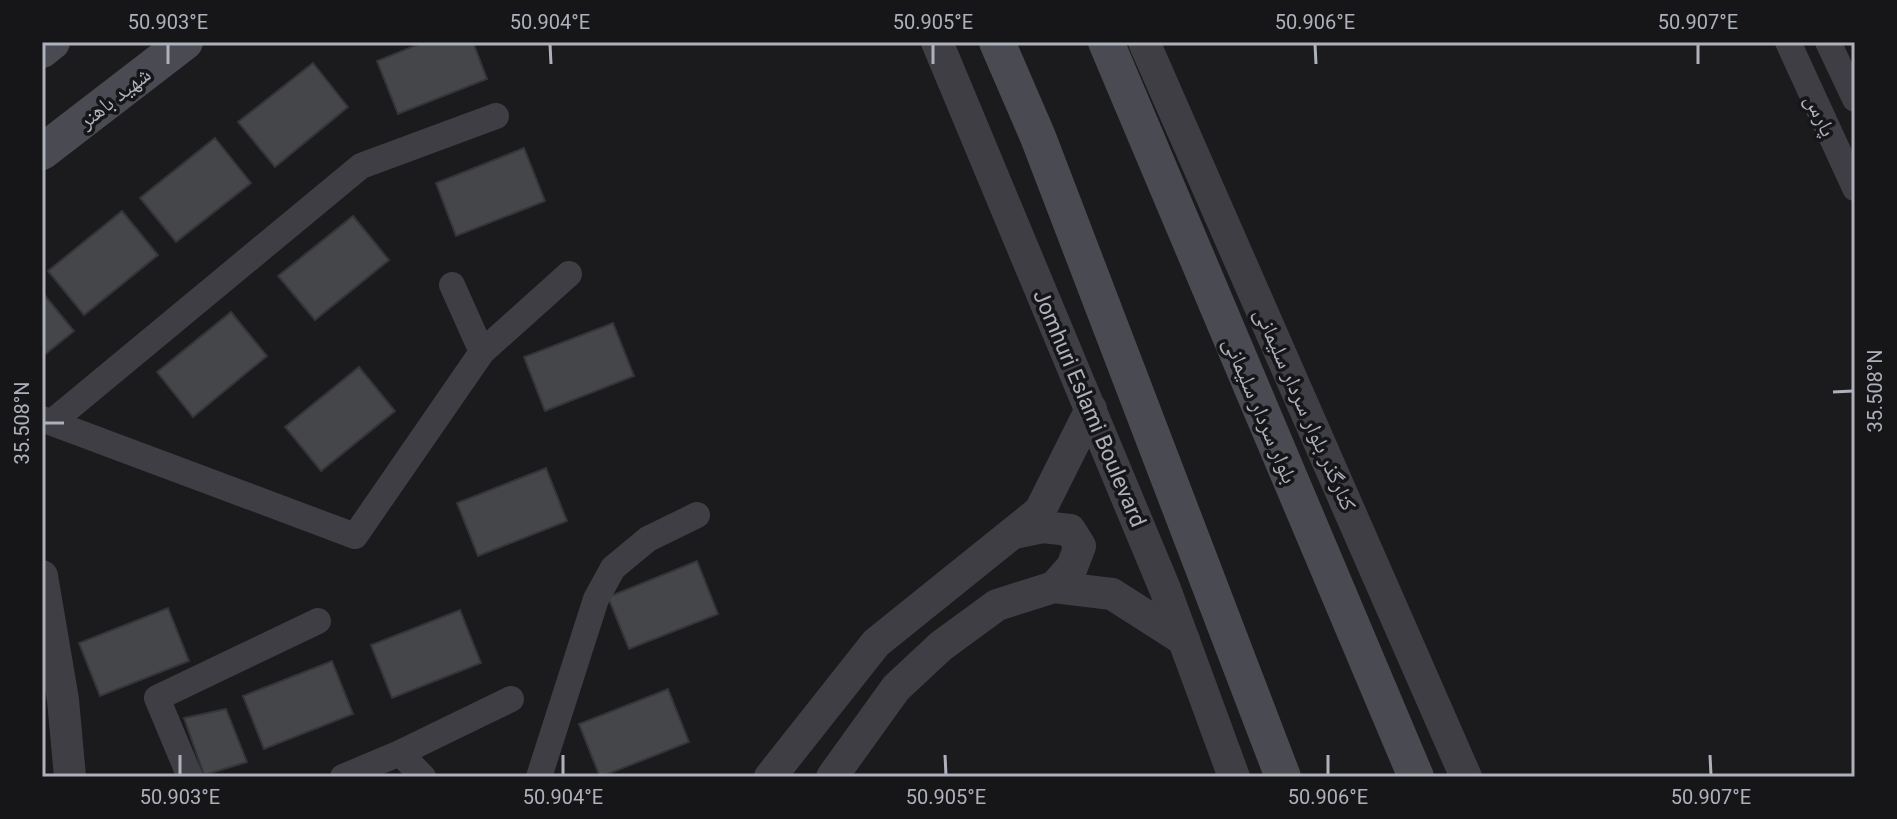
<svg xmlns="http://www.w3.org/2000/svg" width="1897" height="819" viewBox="0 0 1897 819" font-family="Roboto,'Noto Naskh Arabic',sans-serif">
  <rect width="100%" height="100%" fill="#1b1b1d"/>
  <!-- building -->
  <g fill="#45464a" stroke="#353539" stroke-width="2">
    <polygon points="424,42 473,42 487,79 398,114 377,61"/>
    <polygon points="313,63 348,107 275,167 238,122"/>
    <polygon points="215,138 251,183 176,242 140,198"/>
    <polygon points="524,148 545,201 456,236 436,183"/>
    <polygon points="122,211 158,255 84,315 48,271"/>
    <polygon points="353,216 389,260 315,320 278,276"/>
    <polygon points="42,292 74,331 42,357"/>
    <polygon points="231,312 267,356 193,417 157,372"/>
    <polygon points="613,323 634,376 545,411 524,357"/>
    <polygon points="359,367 395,411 321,471 285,427"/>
    <polygon points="546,468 567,521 478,556 457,503"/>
    <polygon points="697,561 718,614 629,649 608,597"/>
    <polygon points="168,608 189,661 100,696 79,643"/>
    <polygon points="460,610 481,663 392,698 371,645"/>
    <polygon points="332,661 353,714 264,749 243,696"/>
    <polygon points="668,689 689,742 600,777 579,724"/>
    <polygon points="226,709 247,762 204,775 184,718"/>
  </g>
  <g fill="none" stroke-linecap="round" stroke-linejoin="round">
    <!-- minor -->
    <g stroke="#3e3e44" stroke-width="26">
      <polyline points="1788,42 1855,188"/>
      <polyline points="1828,42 1855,99"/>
      <polyline points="482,352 569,274"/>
      <polyline points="42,419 355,536 482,352 452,285"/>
      <polyline points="52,422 361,166 496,116"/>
      <polyline points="400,753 423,777"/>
      <polyline points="190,777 157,698 318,621"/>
      <polyline points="343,777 400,753 511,699"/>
      <polyline points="539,777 596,599 613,568 648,539 697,515"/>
    </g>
    <!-- tertiary -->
    <g stroke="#3e3e44" stroke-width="32">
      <polyline points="937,42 1165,589 1234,777"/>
      <polyline points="1144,42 1466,777"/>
      <polyline points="1014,533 1043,527 1070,530 1080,546 1072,567 1054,587"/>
      <polyline points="42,576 63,700 70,777"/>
      <polyline points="770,777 876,643 1040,511 1091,409"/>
      <polyline points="832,777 896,688 941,646 997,605 1054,587 1112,594 1184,640"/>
    </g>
    <!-- secondary -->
    <g stroke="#4a4b52" stroke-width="36">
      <polyline points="997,42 1038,137 1283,777"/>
      <polyline points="1106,42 1416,777"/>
      <polyline points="42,50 52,42"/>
      <polyline points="42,152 185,42"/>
    </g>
  </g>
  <!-- ticks -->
  <path fill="none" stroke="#aeb1bc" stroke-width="3" d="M168 44V64M550 44 551 64M933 44V64M1315 44 1316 64M1698 44V64M1833 392 1853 391M44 423H64M180 755V775M563 755V775M945 755 946 775M1328 755V775M1710 755 1711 775"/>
  <g text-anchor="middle" stroke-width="7" stroke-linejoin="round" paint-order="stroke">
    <!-- street labels -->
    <g font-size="22" fill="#aeb1bc" stroke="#161618">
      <text transform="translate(114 97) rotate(-38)" y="8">شهید باهنر</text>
      <text transform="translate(1821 115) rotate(65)" y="8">پارس</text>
      <text transform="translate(1090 408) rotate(67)" y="8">Jomhuri Eslami Boulevard</text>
      <text transform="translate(1306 409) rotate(66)" y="8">کنارگذر بلوار سردار سلیمانی</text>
      <text transform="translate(1261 410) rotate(67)" y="8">بلوار سردار سلیمانی</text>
    </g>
  </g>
  <!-- border -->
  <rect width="1897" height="819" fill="none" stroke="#161618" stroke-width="88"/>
  <rect x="44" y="44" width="1809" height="731" fill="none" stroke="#aeb1bc" stroke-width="3"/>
  <g font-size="20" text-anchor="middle" fill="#aeb1bc">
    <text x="168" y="29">50.903°E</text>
    <text x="550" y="29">50.904°E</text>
    <text x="933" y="29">50.905°E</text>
    <text x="1315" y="29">50.906°E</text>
    <text x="1698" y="29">50.907°E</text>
    <text transform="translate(1875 391) rotate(-90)" y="7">35.508°N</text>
    <text transform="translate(22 423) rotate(-90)" y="7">35.508°N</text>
    <text x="180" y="804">50.903°E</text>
    <text x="563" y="804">50.904°E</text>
    <text x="946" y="804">50.905°E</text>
    <text x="1328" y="804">50.906°E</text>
    <text x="1711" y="804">50.907°E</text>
  </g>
</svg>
